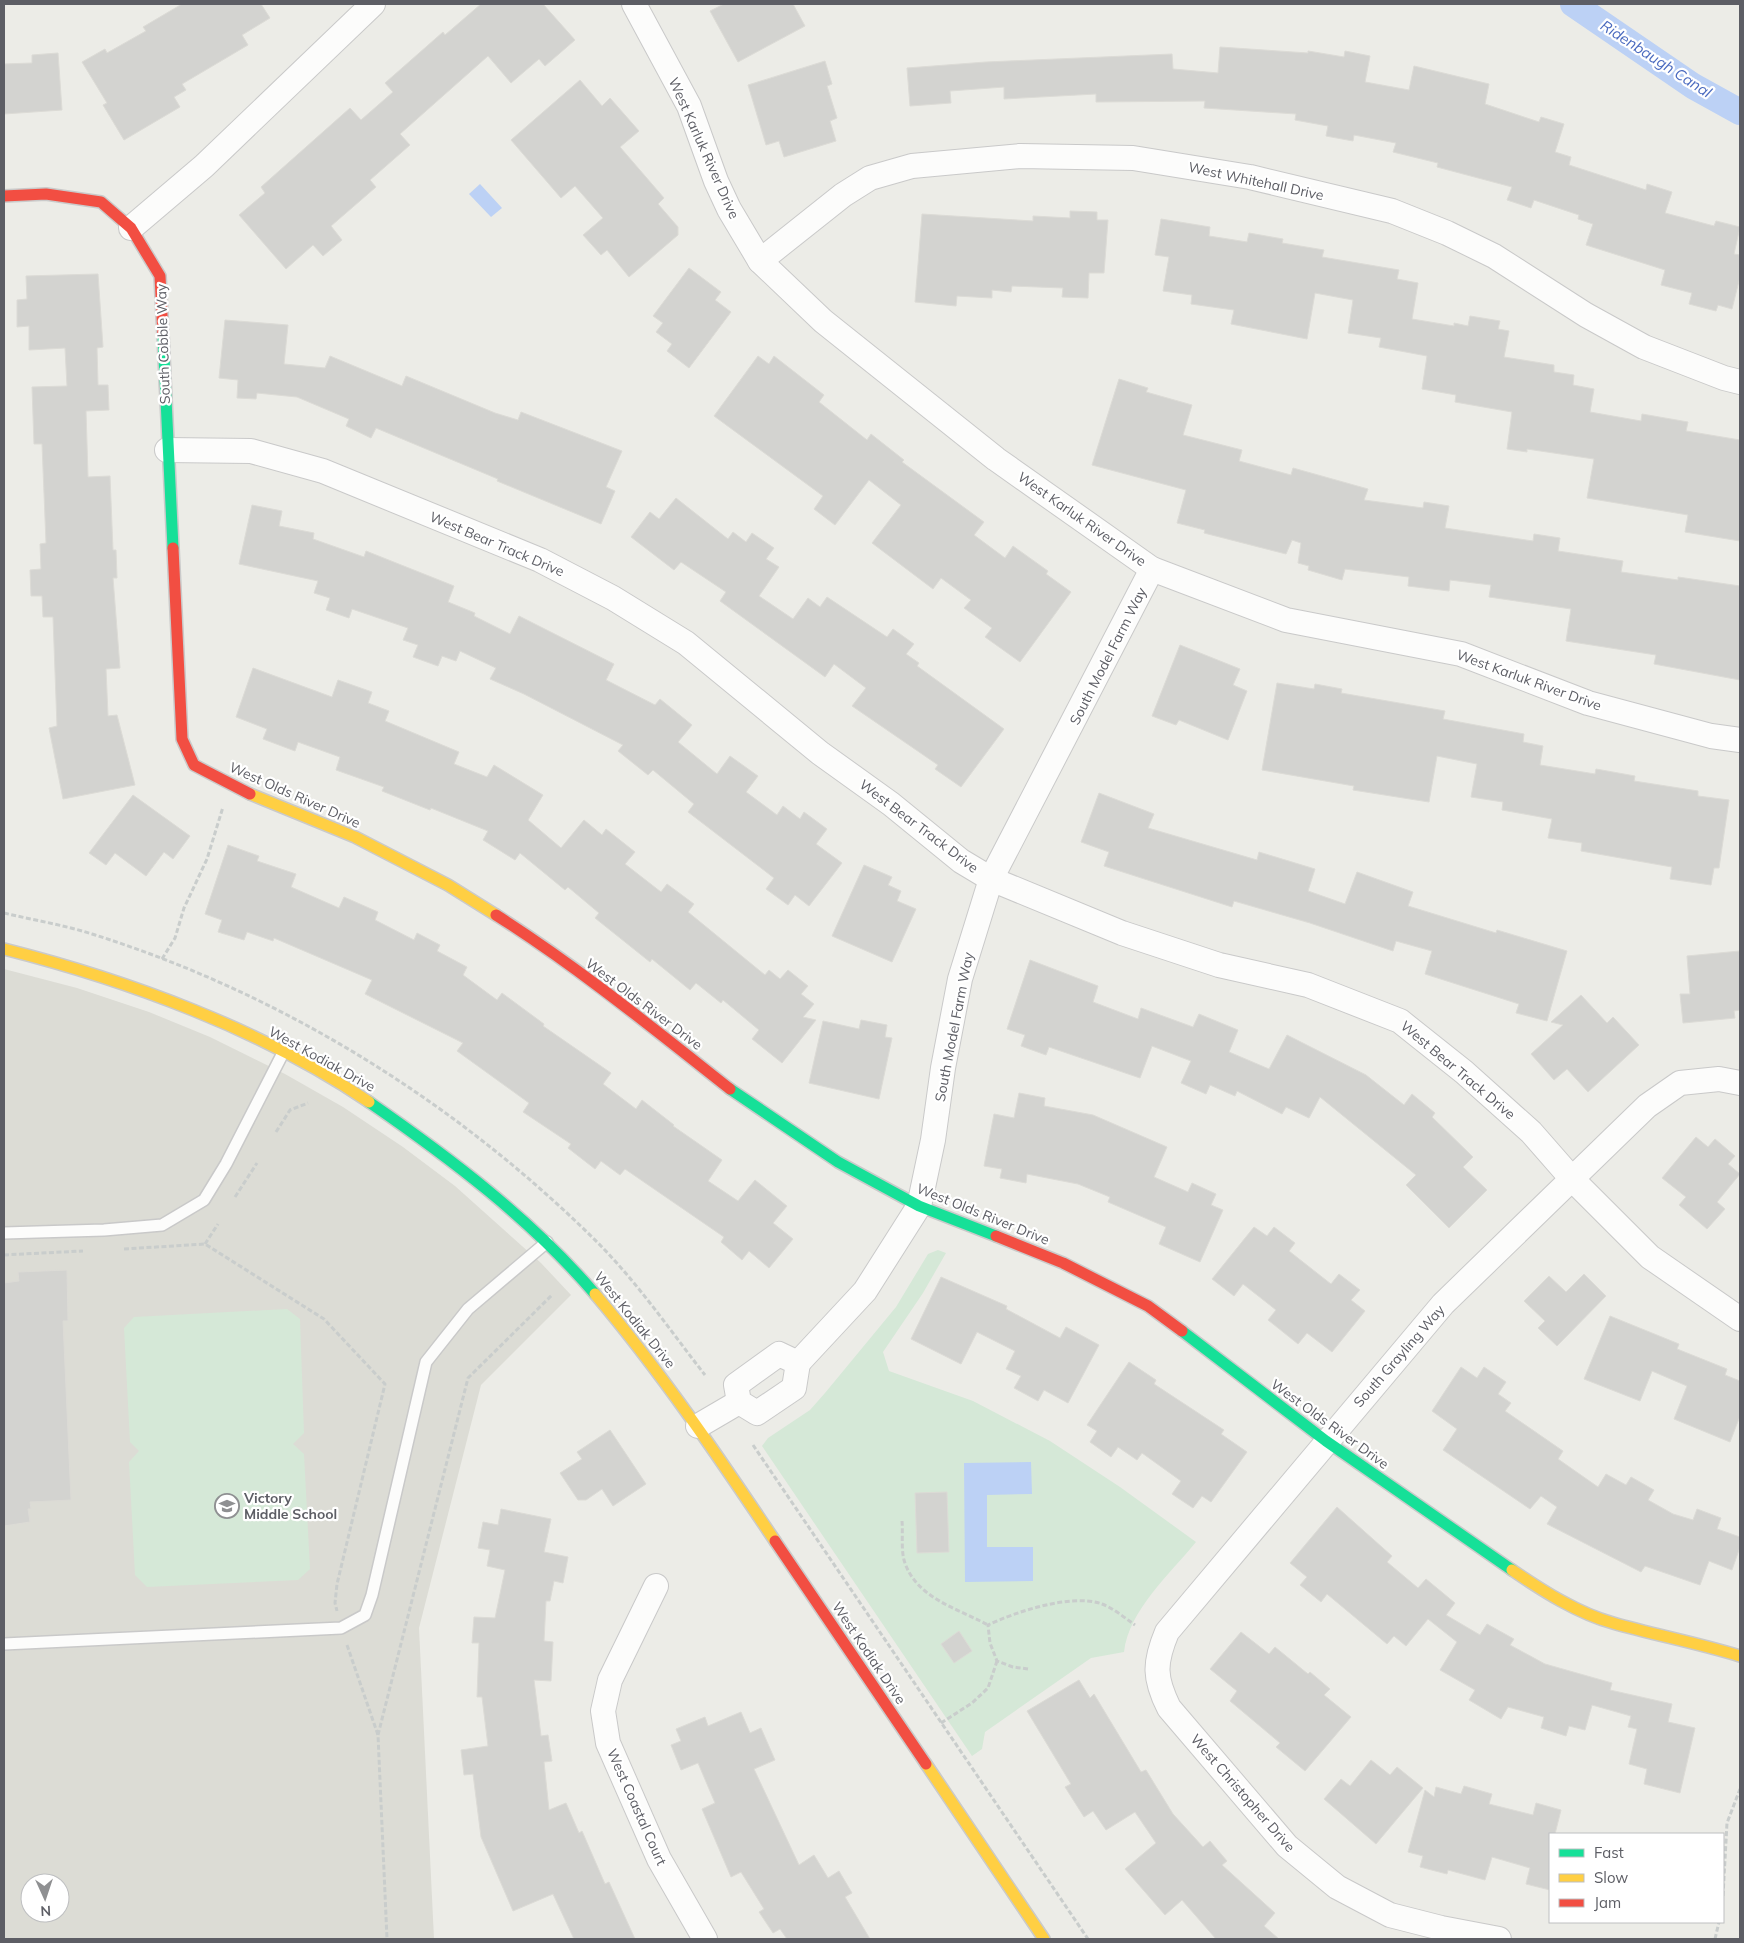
<svg xmlns="http://www.w3.org/2000/svg" width="1744" height="1943" viewBox="0 0 1744 1943" font-family="Mulish,sans-serif">
  <rect width="100%" height="100%" fill="#ecece7"/>
  <!-- education -->
  <path fill="#dcdcd5" fill-rule="evenodd" d="M4 969 77 988 149 1012 210 1037 285 1074 343 1107 403 1147 455 1186 541 1263 571 1295 481 1385 419 1628 434 1939H4ZM30 1883H60V1913H30Z"/>
  <!-- green -->
  <g fill="#d5e8d7">
    <path d="M938 1250 946 1253 923 1293 883 1352 889 1371 973 1401 1050 1441 1120 1487 1196 1542C1170 1574 1129 1610 1124 1652L1091 1658 985 1732 982 1749 972 1756 762 1446 768 1438 810 1410 825 1393 896 1307 928 1254Z"/>
    <polygon points="287,1309 300,1319 304,1433 293,1444 304,1454 310,1569 298,1580 147,1587 135,1575 129,1462 139,1451 130,1442 124,1328 134,1317"/>
  </g>
  <!-- water -->
  <g fill="#bcd1f5">
    <polygon points="480,184 502,208 491,217 469,194"/>
    <polygon points="1031,1462 1032,1494 987,1495 987,1547 1033,1547 1033,1581 965,1582 964,1463"/>
  </g>
  <g fill="none" stroke-linecap="round" stroke-linejoin="round">
    <!-- canal -->
    <polyline stroke="#bcd1f5" stroke-width="26" points="1573,4 1693,86 1740,112"/>
  </g>
  <!-- building -->
  <g fill="#d3d3d0" stroke="#dcdbd6">
    <polygon points="182,4 261,4 270,18 242,35 248,45 182,84 186,90 174,97 180,107 124,140 103,105 107,103 82,62 105,49 107,53 146,31 143,27"/>
    <polygon points="481,4 543,4 575,40 545,66 539,59 511,83 488,56 400,134 410,145 370,180 376,187 331,226 342,240 323,256 313,245 286,269 239,215 265,193 261,187 350,108 361,120 393,92 385,83 443,32 445,35"/>
    <polygon points="724,4 793,4 805,26 738,62 710,11"/>
    <polygon points="1220,47 1308,53 1308,51 1344,57 1345,51 1370,56 1365,82 1409,90 1414,66 1489,84 1485,104 1539,122 1541,117 1564,124 1555,152 1571,157 1569,165 1646,190 1647,184 1672,192 1665,213 1714,226 1716,221 1740,227 1734,254 1740,255 1740,277 1732,309 1718,305 1716,311 1689,304 1692,293 1661,285 1665,270 1586,245 1593,224 1578,219 1579,215 1534,200 1531,208 1507,200 1512,187 1437,167 1438,163 1393,152 1396,143 1354,135 1353,141 1326,136 1328,126 1295,120 1296,114 1204,108 1205,101 1096,102 1096,94 1004,99 1004,87 950,91 951,103 910,106 907,68 986,62 1172,54 1173,69 1218,73"/>
    <polygon points="58,53 62,110 4,114 4,64 32,63 32,55"/>
    <polygon points="825,61 832,84 827,86 837,118 830,121 836,141 784,157 779,141 766,145 748,85"/>
    <polygon points="580,80 602,106 610,98 639,131 620,147 664,198 658,204 678,227 678,235 629,277 607,250 601,255 583,235 603,218 575,186 561,198 511,140"/>
    <polygon points="1070,211 1097,212 1097,220 1108,220 1104,273 1089,273 1088,298 1062,297 1063,288 1012,286 1011,292 992,290 992,298 957,296 956,306 915,302 922,214 1033,221 1033,216 1070,218"/>
    <polygon points="1161,219 1210,227 1209,236 1247,242 1249,233 1283,239 1282,243 1324,250 1322,257 1399,270 1397,279 1418,283 1412,319 1454,326 1454,323 1468,326 1470,316 1500,321 1498,329 1509,331 1504,357 1554,365 1554,372 1574,375 1573,385 1594,389 1590,412 1641,421 1642,414 1688,422 1686,431 1740,440 1740,541 1685,532 1688,515 1587,498 1594,459 1527,449 1527,452 1507,449 1512,412 1455,402 1456,395 1422,389 1427,356 1379,347 1381,338 1348,333 1353,300 1315,293 1307,339 1231,324 1234,310 1191,304 1192,295 1163,291 1169,257 1155,255"/>
    <polygon points="689,268 721,292 715,300 731,312 689,368 667,351 672,344 656,332 663,323 653,316"/>
    <polygon points="98,274 103,347 97,348 98,385 108,385 109,410 86,411 88,477 110,476 113,550 116,550 117,578 113,578 120,668 106,669 108,716 117,715 135,785 63,799 49,728 57,726 53,617 43,617 42,596 31,596 30,570 41,569 40,544 46,543 42,444 34,444 32,387 67,386 65,348 29,350 29,326 17,327 17,300 27,299 26,276"/>
    <polygon points="225,320 288,325 284,364 325,368 330,356 402,386 406,376 495,413 518,420 521,412 622,451 606,487 615,491 601,524 497,481 498,479 376,428 371,438 346,426 349,419 297,397 257,393 256,399 237,398 238,380 219,378"/>
    <polygon points="758,356 769,364 774,356 824,395 819,402 867,440 871,434 904,460 902,462 984,522 974,535 1005,558 1013,546 1048,571 1046,574 1071,592 1020,662 985,637 992,628 964,608 971,600 941,578 933,589 872,543 901,505 869,480 835,525 814,509 823,496 714,416"/>
    <polygon points="1119,379 1148,388 1146,392 1192,405 1183,435 1242,450 1239,461 1291,475 1293,468 1368,489 1364,500 1423,508 1424,502 1449,506 1445,528 1533,541 1534,534 1560,538 1558,551 1623,561 1621,572 1678,580 1678,577 1740,586 1740,680 1654,664 1656,655 1566,641 1571,609 1489,597 1491,585 1450,580 1449,591 1408,586 1409,577 1345,569 1342,580 1308,570 1309,566 1298,563 1301,543 1292,540 1286,554 1204,533 1205,530 1177,523 1186,490 1092,465"/>
    <polygon points="676,498 728,539 733,532 746,542 752,533 774,548 766,559 779,567 759,596 793,619 808,598 820,607 827,597 887,637 893,629 914,644 906,654 919,663 917,666 1004,729 961,787 935,769 938,765 852,706 866,688 834,664 825,677 720,601 726,592 681,562 674,570 631,537 650,512 659,519"/>
    <polygon points="252,505 282,511 279,526 314,533 313,539 364,557 366,551 454,586 448,602 475,613 474,616 510,634 519,616 614,664 606,680 655,705 660,699 692,725 678,742 717,774 730,756 758,776 746,792 777,815 783,806 800,819 804,812 827,829 816,844 842,863 809,906 795,895 788,905 766,889 774,878 688,812 694,804 653,770 648,775 618,751 623,745 524,694 490,679 496,668 460,651 456,661 442,656 438,666 413,657 418,645 403,640 408,628 352,609 349,618 326,610 330,598 314,593 318,581 239,564"/>
    <polygon points="1180,645 1240,669 1233,685 1247,691 1228,740 1179,720 1176,725 1152,716"/>
    <polygon points="253,668 332,697 338,680 372,692 368,703 389,711 385,721 459,752 454,764 487,777 494,765 543,795 528,820 561,848 584,820 602,835 606,829 635,852 625,864 661,892 667,884 694,904 688,912 765,975 769,970 780,979 788,970 808,986 801,994 814,1004 803,1017 816,1020 782,1063 752,1039 759,1030 723,1000 721,1003 696,983 690,990 652,959 650,962 595,918 599,913 568,887 565,890 520,853 515,860 483,840 488,831 431,808 430,810 382,791 384,787 336,770 340,757 298,742 295,751 263,739 267,729 236,717"/>
    <polygon points="1277,683 1314,689 1315,684 1342,689 1341,693 1445,711 1443,719 1524,734 1523,742 1543,746 1540,765 1595,774 1596,769 1635,776 1634,781 1698,791 1698,796 1729,800 1719,868 1714,868 1711,885 1670,879 1672,867 1581,851 1582,843 1548,838 1552,819 1502,810 1503,802 1471,797 1477,764 1437,756 1429,802 1353,790 1354,786 1262,770"/>
    <polygon points="1099,793 1154,814 1148,828 1257,860 1259,852 1315,869 1308,891 1345,904 1357,872 1413,892 1408,906 1496,933 1497,930 1567,951 1547,1021 1516,1013 1519,1004 1425,974 1432,951 1396,941 1393,951 1310,923 1234,901 1232,907 1104,866 1109,852 1081,842"/>
    <polygon points="133,795 190,836 173,859 164,852 146,876 115,853 106,865 89,853"/>
    <polygon points="228,845 259,856 257,861 296,874 291,887 339,908 344,897 378,912 375,920 414,940 417,933 440,945 437,951 467,967 463,975 497,1000 502,993 544,1024 543,1026 611,1073 603,1084 636,1109 642,1100 674,1125 673,1126 722,1160 708,1181 738,1201 755,1180 787,1206 773,1223 793,1239 769,1268 749,1251 742,1260 721,1242 724,1237 625,1169 620,1175 601,1161 595,1169 568,1148 571,1144 523,1112 529,1103 457,1051 463,1043 365,994 372,980 274,938 273,941 247,932 244,940 218,932 222,920 205,914"/>
    <polygon points="864,865 892,877 888,885 901,891 897,901 916,909 892,962 832,936"/>
    <polygon points="1740,951 1740,1010 1734,1011 1735,1018 1683,1023 1680,994 1690,994 1687,956"/>
    <polygon points="1030,960 1098,986 1093,1002 1138,1019 1141,1008 1193,1027 1199,1014 1238,1030 1229,1052 1269,1069 1287,1035 1366,1075 1404,1105 1412,1094 1435,1113 1432,1117 1473,1157 1463,1167 1487,1190 1449,1228 1406,1185 1416,1175 1320,1097 1309,1118 1286,1107 1282,1114 1237,1091 1235,1096 1210,1085 1206,1094 1181,1083 1191,1061 1152,1046 1140,1078 1049,1047 1046,1055 1021,1046 1025,1035 1007,1029"/>
    <polygon points="1581,995 1607,1023 1613,1017 1639,1045 1588,1092 1567,1069 1554,1080 1531,1054 1563,1025 1551,1022"/>
    <polygon points="861,1020 887,1025 885,1037 892,1038 879,1099 809,1083 823,1021 859,1029"/>
    <polygon points="1019,1093 1045,1098 1044,1106 1093,1115 1167,1147 1154,1177 1188,1192 1192,1183 1216,1194 1211,1205 1223,1210 1200,1262 1159,1244 1166,1227 1108,1202 1110,1197 1078,1184 1027,1174 1026,1183 1000,1178 1002,1169 984,1166 994,1114 1014,1118"/>
    <polygon points="1696,1137 1708,1147 1715,1139 1735,1156 1728,1164 1740,1174 1717,1202 1725,1209 1707,1229 1679,1205 1686,1197 1662,1178"/>
    <polygon points="1254,1227 1267,1236 1274,1227 1295,1243 1289,1251 1331,1284 1339,1274 1360,1290 1351,1300 1365,1311 1332,1352 1307,1333 1298,1344 1268,1320 1276,1310 1243,1284 1234,1296 1212,1279"/>
    <polygon points="67,1270 68,1321 63,1321 71,1500 30,1502 31,1509 28,1509 30,1522 4,1526 4,1283 19,1281 18,1272"/>
    <polygon points="1584,1274 1606,1296 1557,1346 1538,1328 1545,1321 1524,1301 1549,1276 1566,1292"/>
    <polygon points="941,1277 1007,1306 1006,1309 1060,1338 1066,1327 1099,1345 1068,1403 1044,1390 1038,1401 1014,1388 1021,1376 1006,1369 1015,1351 977,1332 961,1364 911,1339"/>
    <polygon points="1610,1316 1679,1344 1677,1349 1727,1369 1725,1375 1740,1381 1740,1416 1730,1442 1674,1419 1687,1386 1652,1371 1640,1401 1584,1379"/>
    <polygon points="1129,1362 1156,1380 1154,1384 1224,1430 1221,1434 1247,1452 1211,1502 1202,1496 1193,1508 1172,1494 1181,1481 1142,1453 1137,1460 1118,1447 1111,1457 1090,1442 1097,1431 1087,1425"/>
    <polygon points="1461,1367 1477,1378 1484,1367 1506,1382 1498,1394 1511,1403 1505,1411 1563,1451 1558,1459 1598,1487 1606,1474 1626,1485 1631,1477 1654,1490 1648,1500 1673,1514 1693,1520 1697,1509 1721,1518 1717,1529 1740,1537 1740,1547 1732,1570 1709,1561 1700,1585 1645,1566 1641,1572 1547,1524 1557,1507 1541,1496 1530,1509 1443,1450 1457,1429 1432,1411"/>
    <polygon points="610,1430 646,1484 613,1506 602,1489 586,1500 578,1500 560,1473 582,1459 577,1452"/>
    <polygon points="947,1492 949,1552 917,1553 915,1493"/>
    <polygon points="1337,1507 1392,1556 1387,1562 1418,1588 1426,1579 1455,1603 1446,1615 1480,1635 1487,1624 1514,1639 1510,1645 1545,1664 1612,1683 1610,1690 1672,1704 1668,1722 1695,1728 1680,1793 1644,1784 1647,1769 1629,1764 1637,1729 1628,1727 1631,1716 1592,1705 1585,1730 1569,1726 1566,1736 1541,1728 1544,1717 1508,1707 1501,1719 1469,1700 1475,1690 1440,1670 1457,1642 1428,1619 1406,1646 1394,1636 1387,1644 1327,1594 1321,1602 1300,1585 1307,1577 1290,1563"/>
    <polygon points="501,1509 551,1519 544,1552 568,1557 563,1583 554,1581 550,1601 546,1601 544,1641 553,1642 551,1681 534,1680 541,1736 548,1735 552,1761 544,1762 549,1810 566,1803 579,1833 582,1831 605,1884 609,1882 635,1939 574,1939 553,1894 513,1911 481,1837 473,1774 464,1775 461,1750 488,1746 482,1697 477,1697 479,1643 472,1643 474,1617 495,1618 505,1570 487,1566 490,1550 478,1548 483,1522 498,1525"/>
    <polygon points="959,1631 972,1651 954,1663 941,1644"/>
    <polygon points="1241,1632 1269,1654 1275,1647 1308,1674 1310,1672 1330,1689 1324,1695 1351,1717 1305,1771 1276,1747 1280,1743 1230,1701 1237,1691 1210,1669"/>
    <polygon points="1079,1680 1090,1698 1094,1694 1141,1772 1146,1770 1173,1814 1203,1847 1210,1841 1227,1861 1222,1865 1275,1913 1264,1926 1279,1939 1216,1939 1182,1900 1165,1915 1125,1869 1156,1843 1135,1812 1106,1830 1093,1811 1084,1817 1065,1787 1071,1784 1027,1711"/>
    <polygon points="741,1712 750,1733 761,1728 775,1760 754,1769 799,1865 814,1855 828,1878 839,1871 852,1893 845,1897 870,1939 787,1939 780,1929 773,1933 759,1912 764,1909 741,1872 731,1877 702,1809 715,1803 698,1763 681,1770 671,1745 681,1741 676,1729 705,1717 708,1726"/>
    <polygon points="1371,1760 1390,1775 1397,1767 1423,1788 1376,1844 1324,1799 1341,1779 1350,1786"/>
    <polygon points="1464,1786 1492,1794 1489,1804 1533,1815 1536,1803 1561,1810 1555,1834 1550,1834 1550,1890 1526,1884 1530,1868 1492,1857 1485,1880 1448,1870 1447,1874 1420,1867 1423,1856 1408,1852 1425,1790 1434,1797 1436,1787 1461,1794"/>
  </g>
  <g fill="none" stroke-linecap="round" stroke-linejoin="round">
    <defs>
      <g id="lane">
        <polyline points="4,1233 104,1230 162,1225 204,1200 226,1164 284,1051"/>
        <polyline points="4,1644 341,1628 365,1615 372,1595 426,1362 468,1309 547,1242"/>
      </g>
      <g id="street">
        <polyline points="634,4 689,106 716,181 729,209 760,261 823,321 996,459 1152,569 1286,620 1461,654 1588,703 1711,736 1740,740"/>
        <polyline points="131,228 204,166 373,4"/>
        <polyline points="760,261 843,195 870,178 912,166 1020,156 1133,158 1250,177 1392,211 1447,233 1494,256 1586,315 1644,347 1724,378 1740,382"/>
        <polyline points="167,450 251,451 323,471 540,560 613,598 686,643 820,753 891,804 961,861 991,879 1122,933 1219,965 1308,985 1400,1021 1464,1072 1531,1132 1573,1180 1650,1257 1740,1319"/>
        <polygon points="779,1354 798,1363 794,1388 757,1413 739,1402 736,1385"/>
        <polyline points="798,1363 865,1291 919,1206 933,1140 943,1068 960,979 991,879 1152,569"/>
        <polyline points="698,1426 739,1402"/>
        <polyline points="656,1586 610,1680 603,1711 608,1743 659,1859 705,1939"/>
        <path d="M1499 1939 1441 1928 1390 1915 1337 1887 1287 1846 1169 1708C1154 1678 1154 1663 1167 1632L1443 1304 1647 1106 1680 1083 1719 1079 1740 1083"/>
      </g>
      <g id="fast">
        <polyline points="163,335 173,548"/>
        <polyline points="730,1089 838,1162 919,1206 996,1236"/>
        <path d="M369 1102C450 1158 531 1219 595 1294"/>
        <polyline points="1182,1331 1326,1441 1512,1570"/>
      </g>
      <g id="slow">
        <polyline points="250,794 355,837 448,885 496,915"/>
        <path d="M4 949C127 980 264 1030 369 1102"/>
        <path d="M595 1294C661 1372 718 1456 775 1541"/>
        <path d="M1512 1570C1543 1591 1577 1613 1613 1623 1655 1635 1698 1643 1740 1656"/>
        <polyline points="926,1764 1044,1939"/>
      </g>
      <g id="jam">
        <polyline points="4,196 46,194 101,202 131,228 160,276 163,335"/>
        <polyline points="173,548 182,739 194,765 250,794"/>
        <path d="M496 915C578 967 654 1029 730 1089"/>
        <polyline points="996,1236 1063,1263 1148,1306 1182,1331"/>
        <polyline points="775,1541 926,1764"/>
      </g>
    </defs>
    <!-- lane casing -->
    <use href="#lane" stroke="#c9c9c9" stroke-width="14"/>
    <!-- street casing -->
    <use href="#street" stroke="#c9c9c9" stroke-width="26"/>
    <!-- fast casing -->
    <use href="#fast" stroke="#cacaca" stroke-width="14"/>
    <!-- slow casing -->
    <use href="#slow" stroke="#cacaca" stroke-width="14"/>
    <!-- jam casing -->
    <use href="#jam" stroke="#cacaca" stroke-width="14"/>
    <!-- path -->
    <g stroke="#c9cdcc" stroke-width="3" stroke-dasharray="5 2.5" stroke-linecap="butt">
      <path d="M4 913C33 920 64 925 92 934 280 993 453 1100 593 1238 635 1279 669 1329 705 1375"/>
      <polyline points="162,959 175,938 184,908 207,859 223,807"/>
      <polyline points="276,1132 290,1110 308,1103"/>
      <polyline points="235,1197 257,1163"/>
      <polyline points="205,1244 218,1224"/>
      <polyline points="124,1249 205,1244 324,1319 385,1384 337,1584 335,1603 337,1611"/>
      <polyline points="4,1255 83,1251"/>
      <polyline points="753,1445 1088,1939"/>
      <path d="M902 1521C903 1533 901 1548 904 1560 915 1598 957 1608 988 1625"/>
      <polyline points="347,1645 378,1735 387,1939"/>
      <path d="M1028 1669 1013 1667 997 1661 990 1643 988 1625C1015 1612 1072 1593 1102 1604 1113 1608 1125 1618 1135 1625"/>
      <polyline points="941,1723 972,1703 988,1688 997,1661"/>
      <polyline points="378,1735 468,1378 552,1295"/>
      <polyline points="1723,1896 1727,1823 1740,1789"/>
      <polyline points="1715,1939 1719,1922"/>
    </g>
    <!-- lane -->
    <use href="#lane" stroke="#fcfcfb" stroke-width="11"/>
    <!-- street -->
    <use href="#street" stroke="#fcfcfb" stroke-width="24"/>
    <!-- fast -->
    <use href="#fast" stroke="#16e098" stroke-width="11"/>
    <!-- slow -->
    <use href="#slow" stroke="#ffcf43" stroke-width="11"/>
    <!-- jam -->
    <use href="#jam" stroke="#f24e42" stroke-width="11"/>
  </g>
  <!-- icons -->
  <defs>
    <symbol id="school-ring" viewBox="-11 -11 22 22"><circle r="9.5" fill="#fff" stroke="#8f9092" stroke-width="1.5"/><path d="M0-5L7-2L0 1L-7-2ZM-4 1L0 2.5L4 1V4Q0 6-4 4Z" fill="#8f9092"/></symbol>
  </defs>
  <g fill-rule="evenodd">
    <use href="#school-ring" x="213" y="1492" width="28" height="28"/>
  </g>
  <g text-anchor="middle" stroke-width="4.5" stroke-linejoin="round" paint-order="stroke">
    <!-- street labels -->
    <g font-size="14" fill="#5d5e65" stroke="#fff">
      <text transform="translate(704 148) rotate(66)" y="5">West Karluk River Drive</text>
      <text transform="translate(1256 181) rotate(12)" y="5">West Whitehall Drive</text>
      <text transform="translate(163 344) rotate(-92)" y="5">South Cobble Way</text>
      <text transform="translate(1082 519) rotate(35)" y="5">West Karluk River Drive</text>
      <text transform="translate(497 544) rotate(23)" y="5">West Bear Track Drive</text>
      <text transform="translate(1108 656) rotate(-63)" y="5">South Model Farm Way</text>
      <text transform="translate(1529 680) rotate(20)" y="5">West Karluk River Drive</text>
      <text transform="translate(295 795) rotate(24)" y="5">West Olds River Drive</text>
      <text transform="translate(919 826) rotate(37)" y="5">West Bear Track Drive</text>
      <text transform="translate(644 1004) rotate(37)" y="5">West Olds River Drive</text>
      <text transform="translate(954 1027) rotate(-79)" y="5">South Model Farm Way</text>
      <text transform="translate(322 1059) rotate(29)" y="5">West Kodiak Drive</text>
      <text transform="translate(1458 1070) rotate(40)" y="5">West Bear Track Drive</text>
      <text transform="translate(983 1214) rotate(22)" y="5">West Olds River Drive</text>
      <text transform="translate(635 1320) rotate(51)" y="5">West Kodiak Drive</text>
      <text transform="translate(1399 1356) rotate(-49)" y="5">South Grayling Way</text>
      <text transform="translate(1330 1424) rotate(36)" y="5">West Olds River Drive</text>
      <text transform="translate(869 1653) rotate(56)" y="5">West Kodiak Drive</text>
      <text transform="translate(1243 1793) rotate(49)" y="5">West Christopher Drive</text>
      <text transform="translate(637 1807) rotate(66)" y="5">West Coastal Court</text>
    </g>
    <!-- poi labels -->
    <g font-size="14" font-weight="bold" fill="#5d5e65" stroke="#fff" text-anchor="start">
      <text x="244" y="1503">Victory<tspan x="244" dy="16">Middle School</tspan></text>
    </g>
    <!-- water labels -->
    <g font-size="15" font-style="italic" fill="#4a6abf" stroke="#fff">
      <text transform="translate(1656 59) rotate(33)" y="5">Ridenbaugh Canal</text>
    </g>
  </g>
  <!-- border -->
  <rect width="1744" height="1943" fill="none" stroke="#5d5e65" stroke-width="10"/>
  <!-- legend -->
  <rect x="1549" y="1833" width="175" height="90" fill="#ffffff" stroke="#bebfc1"/>
  <rect x="1559" y="1849" width="25" height="8" fill="#16e098" stroke="#bebfc1"/>
  <text x="1594" y="1858" font-size="15" fill="#5d5e65">Fast</text>
  <rect x="1559" y="1874" width="25" height="8" fill="#ffcf43" stroke="#bebfc1"/>
  <text x="1594" y="1883" font-size="15" fill="#5d5e65">Slow</text>
  <rect x="1559" y="1899" width="25" height="8" fill="#f24e42" stroke="#bebfc1"/>
  <text x="1594" y="1908" font-size="15" fill="#5d5e65">Jam</text>
  <!-- north arrow -->
  <g transform="translate(45 1898) rotate(177)"><circle r="24" fill="#ffffff" stroke="#bebfc1"/>
  <path d="M0-4L9 19L0 12L-9 19Z" fill="#8f9092"/>
  <text y="-8" font-size="14" font-weight="bold" text-anchor="middle" fill="#5d5e65">N</text>
  </g>
</svg>
